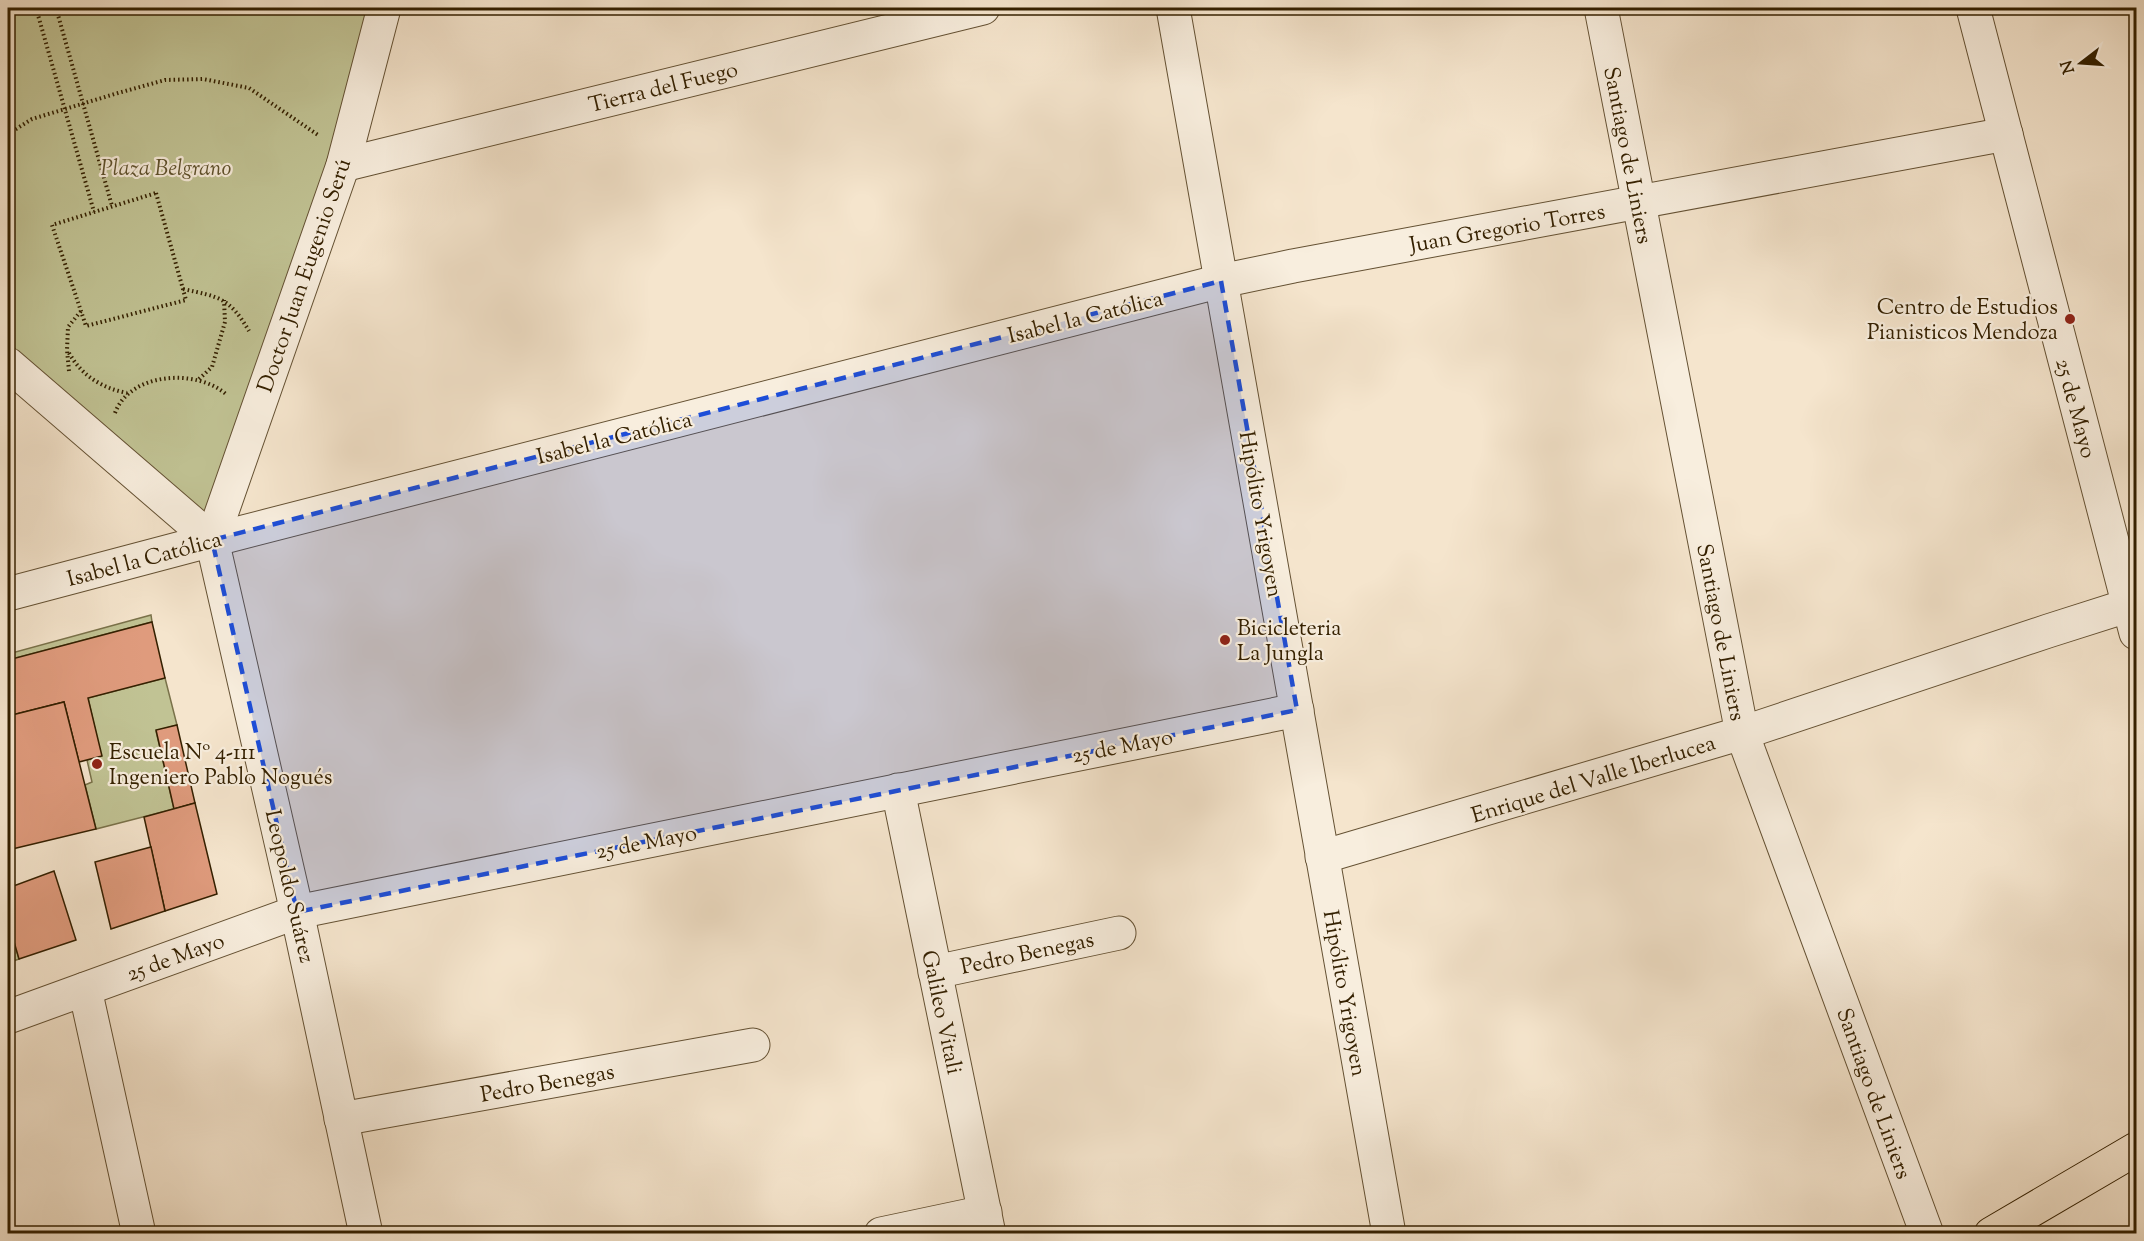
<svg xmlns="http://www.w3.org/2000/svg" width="2144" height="1241" viewBox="0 0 2144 1241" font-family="'Sorts Mill Goudy',serif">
  <rect width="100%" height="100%" fill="#f5e5cd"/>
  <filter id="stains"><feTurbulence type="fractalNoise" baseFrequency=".00333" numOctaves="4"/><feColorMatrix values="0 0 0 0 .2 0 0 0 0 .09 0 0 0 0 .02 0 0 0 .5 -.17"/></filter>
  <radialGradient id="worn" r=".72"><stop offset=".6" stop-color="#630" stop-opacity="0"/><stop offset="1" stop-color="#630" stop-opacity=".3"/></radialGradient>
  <!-- green -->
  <g fill="#c1c394" stroke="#7a724a" stroke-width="1.5">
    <polygon points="8,8 377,8 339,153 208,525 8,352"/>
    <polygon points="151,615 152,622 8,660 8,654"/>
    <polygon points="165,678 177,725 156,731 174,809 96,829 85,785 92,782 87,760 101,756 88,698"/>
    <polygon points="8,921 19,959 8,963"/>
  </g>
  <!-- building -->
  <g fill="#df9b7d" stroke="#342000" stroke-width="1.5">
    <polygon points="152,622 165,678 88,698 102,756 79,762 64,702 8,716 8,660"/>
    <polygon points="64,702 96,829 8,850 8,716"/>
    <polygon points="177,725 195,803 174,809 156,730"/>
    <polygon points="195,803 217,894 165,911 144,817"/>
    <polygon points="151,847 165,911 111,929 95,862"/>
    <polygon points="54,871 76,940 19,959 8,921 8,888"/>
  </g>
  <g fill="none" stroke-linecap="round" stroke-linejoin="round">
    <defs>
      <g id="minor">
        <polyline points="1173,8 1389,1234"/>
        <polyline points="1601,8 1742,733 1927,1234"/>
        <polyline points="1973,8 2136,633"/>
        <polyline points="343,165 983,8"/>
        <polyline points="8,364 212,540"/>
        <polyline points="212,540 297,912 366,1234"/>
        <polyline points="212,540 343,165 384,8"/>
        <polyline points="8,594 212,540 1221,281 1293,266 2006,134"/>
        <polyline points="898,790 989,1234"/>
        <polyline points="1322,857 1742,733 2048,631 2136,603"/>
        <polyline points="935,972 1119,933"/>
        <polyline points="85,989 139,1234"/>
        <polyline points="8,1017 297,912 1297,710"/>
        <polyline points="341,1119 753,1045"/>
        <polyline points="881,1234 985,1212"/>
      </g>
      <polyline id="major" points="1991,1234 2136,1149"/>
    </defs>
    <!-- minor casing -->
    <use href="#minor" stroke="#645133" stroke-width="35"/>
    <!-- major casing -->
    <use href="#major" stroke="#342000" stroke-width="35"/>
    <!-- path -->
    <g stroke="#342000" stroke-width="4" stroke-dasharray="1.5 3" stroke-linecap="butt">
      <polyline points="36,8 94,212"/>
      <polyline points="56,8 112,206"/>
      <polyline points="8,134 32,119 118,93 165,80 203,79 249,88 318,135"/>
      <polygon points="156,193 186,300 86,326 52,225"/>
      <path d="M183 289C219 297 229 297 249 331"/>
      <path d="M69 353C82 376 102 388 127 393"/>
      <polyline points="69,371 67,350 68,327 81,311"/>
      <polyline points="199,379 212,367 225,322 224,300"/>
      <path d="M115 413C130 372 197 368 227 395"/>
    </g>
    <!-- minor -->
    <use href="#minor" stroke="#f8eede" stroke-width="33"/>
    <!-- major -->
    <use href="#major" stroke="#f5e5cd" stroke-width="33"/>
  </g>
  <!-- marked area -->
  <path fill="#1d4ed8" fill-opacity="0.2" stroke="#1d4ed8" stroke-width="4.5" stroke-dasharray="12 8" stroke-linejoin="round" d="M1221 281 1297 710 297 912 212 540Z"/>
  <!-- markers -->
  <g fill="#8f2418" stroke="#f8eede" stroke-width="2">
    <circle cx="2070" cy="319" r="6"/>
    <circle cx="1225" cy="640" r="6"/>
    <circle cx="97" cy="764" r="6"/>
  </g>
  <g text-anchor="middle" stroke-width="4.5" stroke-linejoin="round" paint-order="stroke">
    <!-- street labels -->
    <g font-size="22" fill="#342000" stroke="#f8eede">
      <text transform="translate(663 86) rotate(-14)" y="8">Tierra del Fuego</text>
      <text transform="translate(1629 155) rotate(79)" y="8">Santiago de Liniers</text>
      <text transform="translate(1507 227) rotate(-10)" y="8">Juan Gregorio Torres</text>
      <text transform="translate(303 275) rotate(-71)" y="8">Doctor Juan Eugenio Serú</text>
      <text transform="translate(1085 316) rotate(-14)" y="8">Isabel la Católica</text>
      <text transform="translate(2077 408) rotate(75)" y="8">25 de Mayo</text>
      <text transform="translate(614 437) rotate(-14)" y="8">Isabel la Católica</text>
      <text transform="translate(1262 514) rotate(80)" y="8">Hipólito Yrigoyen</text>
      <text transform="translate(144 558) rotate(-15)" y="8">Isabel la Católica</text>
      <text transform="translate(1722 632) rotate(79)" y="8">Santiago de Liniers</text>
      <text transform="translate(1122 745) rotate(-11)" y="8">25 de Mayo</text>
      <text transform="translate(1593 778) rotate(-17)" y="8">Enrique del Valle Iberlucea</text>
      <text transform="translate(646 841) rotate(-11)" y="8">25 de Mayo</text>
      <text transform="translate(291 886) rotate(77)" y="8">Leopoldo Suárez</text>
      <text transform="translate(1027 952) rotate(-12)" y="8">Pedro Benegas</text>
      <text transform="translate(175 956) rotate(-20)" y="8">25 de Mayo</text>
      <text transform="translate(1346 993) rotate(80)" y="8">Hipólito Yrigoyen</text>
      <text transform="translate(943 1012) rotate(78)" y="8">Galileo Vitali</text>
      <text transform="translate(547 1082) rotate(-10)" y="8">Pedro Benegas</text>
      <text transform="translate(1875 1093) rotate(70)" y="8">Santiago de Liniers</text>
    </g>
    <!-- park labels -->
    <g font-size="22" font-style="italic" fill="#5e512c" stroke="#f8eede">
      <text x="166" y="175">Plaza Belgrano</text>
    </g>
    <!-- poi labels -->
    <g font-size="22" fill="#342000" stroke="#f8eede" text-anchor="start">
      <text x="2058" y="314" text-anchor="end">Centro de Estudios<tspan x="2058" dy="25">Pianisticos Mendoza</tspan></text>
      <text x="1237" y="635">Bicicleteria<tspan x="1237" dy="25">La Jungla</tspan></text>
      <text x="109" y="759">Escuela Nº 4-111<tspan x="109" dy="25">Ingeniero Pablo Nogués</tspan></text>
    </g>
  </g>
  <!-- margin -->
  <rect width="2144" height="1241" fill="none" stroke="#f5e5cd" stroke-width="30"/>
  <rect x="9" y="9" width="2126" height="1223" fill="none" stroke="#342000" stroke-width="3"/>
  <rect x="15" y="15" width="2114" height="1211" fill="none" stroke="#342000" stroke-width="1.5"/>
  <!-- north arrow -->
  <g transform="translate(2081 63) rotate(253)" stroke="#f8eede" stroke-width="4.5" paint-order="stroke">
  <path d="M0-4.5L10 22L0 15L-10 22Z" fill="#342000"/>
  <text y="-9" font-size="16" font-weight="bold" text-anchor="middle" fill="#342000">N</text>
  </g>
  <rect width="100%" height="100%" filter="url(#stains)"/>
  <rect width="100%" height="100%" fill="url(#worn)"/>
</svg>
